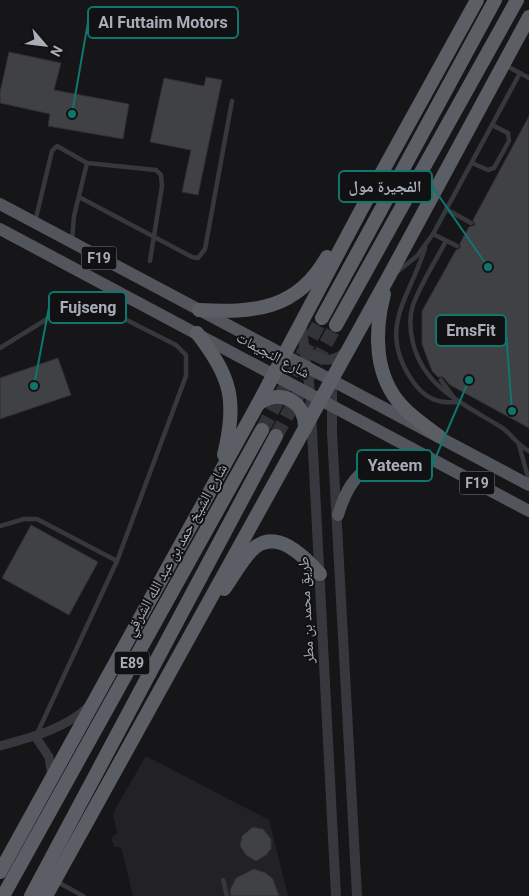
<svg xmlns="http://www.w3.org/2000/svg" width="529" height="896" viewBox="0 0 529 896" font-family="Roboto,'Noto Naskh Arabic',sans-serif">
  <rect width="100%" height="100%" fill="#161618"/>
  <!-- built -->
  <polygon fill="#222225" points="146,756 269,820 288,896 133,896 121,847 114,847 111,837 117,834 113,813"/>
  <!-- building -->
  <g fill="#404145" stroke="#303034">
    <polygon points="9,52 61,63 54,90 129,104 123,139 48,126 50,114 0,103 0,92"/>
    <polygon points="206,77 222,80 198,195 182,192 191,150 150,142 164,78 204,86"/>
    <polygon points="529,116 529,428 450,385 443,377 438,377 432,371 422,344 422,311 456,250 460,248 460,243 469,227 475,225 473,220"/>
    <polygon points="58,358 71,395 0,419 0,378"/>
    <polygon points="31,525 98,562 69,615 2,578"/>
    <polygon points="253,827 263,829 271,839 271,849 266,855 256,861 246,855 240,846 242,836"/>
    <polygon points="254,869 266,873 273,879 279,896 231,896 230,890 236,878"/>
  </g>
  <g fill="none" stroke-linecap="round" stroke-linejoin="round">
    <!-- trunk-tunnel -->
    <g stroke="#333438" stroke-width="14" stroke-dasharray="14 7" stroke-linecap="butt">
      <polyline points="262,430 322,318"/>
      <polyline points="276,436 336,325"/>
    </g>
    <!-- service -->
    <g stroke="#37383d" stroke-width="4.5">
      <polyline points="505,65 529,78"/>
      <polyline points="472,163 488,170 494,168 509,141 508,133 492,125"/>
      <polyline points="79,197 192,257 198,258 205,249 232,101"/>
      <polyline points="446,209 471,223"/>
      <polyline points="35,222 52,151 57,146 87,163 156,170 161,175 162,186 150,261"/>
      <polyline points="433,234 457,246"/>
      <polyline points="72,240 74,216 87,163"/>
      <path d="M446 241C435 262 421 283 413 305 409 317 410 331 413 343 424 388 464 404 501 427 512 434 517 445 529 451"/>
      <path d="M425 248C410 298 375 329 414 383 425 398 438 404 457 402L441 380"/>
      <polyline points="397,272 417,256 433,234 520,73"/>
      <polyline points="0,348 73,303 93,303 176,345 186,355 186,376 117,561 36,736"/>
      <polyline points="519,445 529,481"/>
      <polyline points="0,526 24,519 37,519 117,561"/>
      <polyline points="223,880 227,896"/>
      <polyline points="56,881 83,896"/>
    </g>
    <!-- minor -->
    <g stroke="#37383d" stroke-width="9">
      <polyline points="35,736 49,757 52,777"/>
      <path d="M0 746C32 737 63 730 88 707"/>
    </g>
    <!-- tertiary -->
    <g stroke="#37383d" stroke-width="10">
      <polyline points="301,322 310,392 336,896"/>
      <path d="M304 347C316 361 332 365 346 351"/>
      <polyline points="332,380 332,433 357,896"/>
    </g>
    <!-- primary -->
    <g stroke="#53555c" stroke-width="12">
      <polyline points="0,204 529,485"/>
      <polyline points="0,229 529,511"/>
      <path d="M338 515C354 463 376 460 426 455"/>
    </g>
    <!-- trunk -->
    <g stroke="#5b5e65" stroke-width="14">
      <path d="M384 294C374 332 374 377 403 407 413 418 427 427 439 436"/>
      <path d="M199 310C254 313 297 310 327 257"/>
      <polyline points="322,318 495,0"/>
      <polyline points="336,325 517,0"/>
      <path d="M197 333C232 378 237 401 224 455"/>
      <path d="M258 404C281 388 306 401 305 429"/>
      <path d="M224 589C233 577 241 561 252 550 276 527 304 556 320 574"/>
      <polyline points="0,872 258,404 360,212 477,0"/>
      <polyline points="3,896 262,430"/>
      <polyline points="31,896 276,436"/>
      <polyline points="46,896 388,278 529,17"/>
    </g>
  </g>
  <g text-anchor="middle" stroke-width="4" stroke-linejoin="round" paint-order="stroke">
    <!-- shield labels -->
    <g fill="#111113" stroke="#7b7e86" stroke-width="1">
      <rect x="81.5" y="246.5" width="35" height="23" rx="4"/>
      <rect x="459.5" y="471.5" width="35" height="23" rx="4"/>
      <rect x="114.5" y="651.5" width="35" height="23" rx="4"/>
    </g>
    <g font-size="14" font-weight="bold" fill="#a8adb8">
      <text x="99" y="263">F19</text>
      <text x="477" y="488">F19</text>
      <text x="132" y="668">E89</text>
    </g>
    <!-- street labels -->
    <g font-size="15" fill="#a8adb8" stroke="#111113">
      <text transform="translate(273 355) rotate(28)" y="5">شارع النجيمات</text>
      <text transform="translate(176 550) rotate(-61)" y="5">شارع الشيخ حمد بن عبد الله الشرقي</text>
      <text transform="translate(306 610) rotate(-93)" y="5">طريق محمد بن مطر</text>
    </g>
  </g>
  <!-- callouts -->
  <path fill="none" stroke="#0f766e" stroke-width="2" d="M72 114L88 22M488 267L432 186M34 386L49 307M512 411L506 331M469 380L432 466"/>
  <g fill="#0f766e" stroke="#111113" stroke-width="2">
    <circle cx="72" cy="114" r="5"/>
    <circle cx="488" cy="267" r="5"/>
    <circle cx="34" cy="386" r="5"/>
    <circle cx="512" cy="411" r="5"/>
    <circle cx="469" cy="380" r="5"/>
  </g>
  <g fill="#111113" stroke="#0f766e" stroke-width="2">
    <rect x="88" y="7" width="150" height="31" rx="5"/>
    <rect x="339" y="171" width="93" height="31" rx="5"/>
    <rect x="49" y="292" width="77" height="31" rx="5"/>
    <rect x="436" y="315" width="70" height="31" rx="5"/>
    <rect x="357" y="450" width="75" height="31" rx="5"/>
  </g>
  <g font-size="16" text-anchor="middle" font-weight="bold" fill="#a8adb8">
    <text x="163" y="28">Al Futtaim Motors</text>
    <text x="385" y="192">الفجيرة مول</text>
    <text x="88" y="313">Fujseng</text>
    <text x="471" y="336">EmsFit</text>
    <text x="395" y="471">Yateem</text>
  </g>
  <!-- north arrow -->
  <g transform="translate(45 45) rotate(118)" stroke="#111113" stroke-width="4" paint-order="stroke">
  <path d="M0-4L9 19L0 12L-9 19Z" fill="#a8adb8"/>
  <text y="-8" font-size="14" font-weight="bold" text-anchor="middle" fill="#a8adb8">N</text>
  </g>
</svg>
